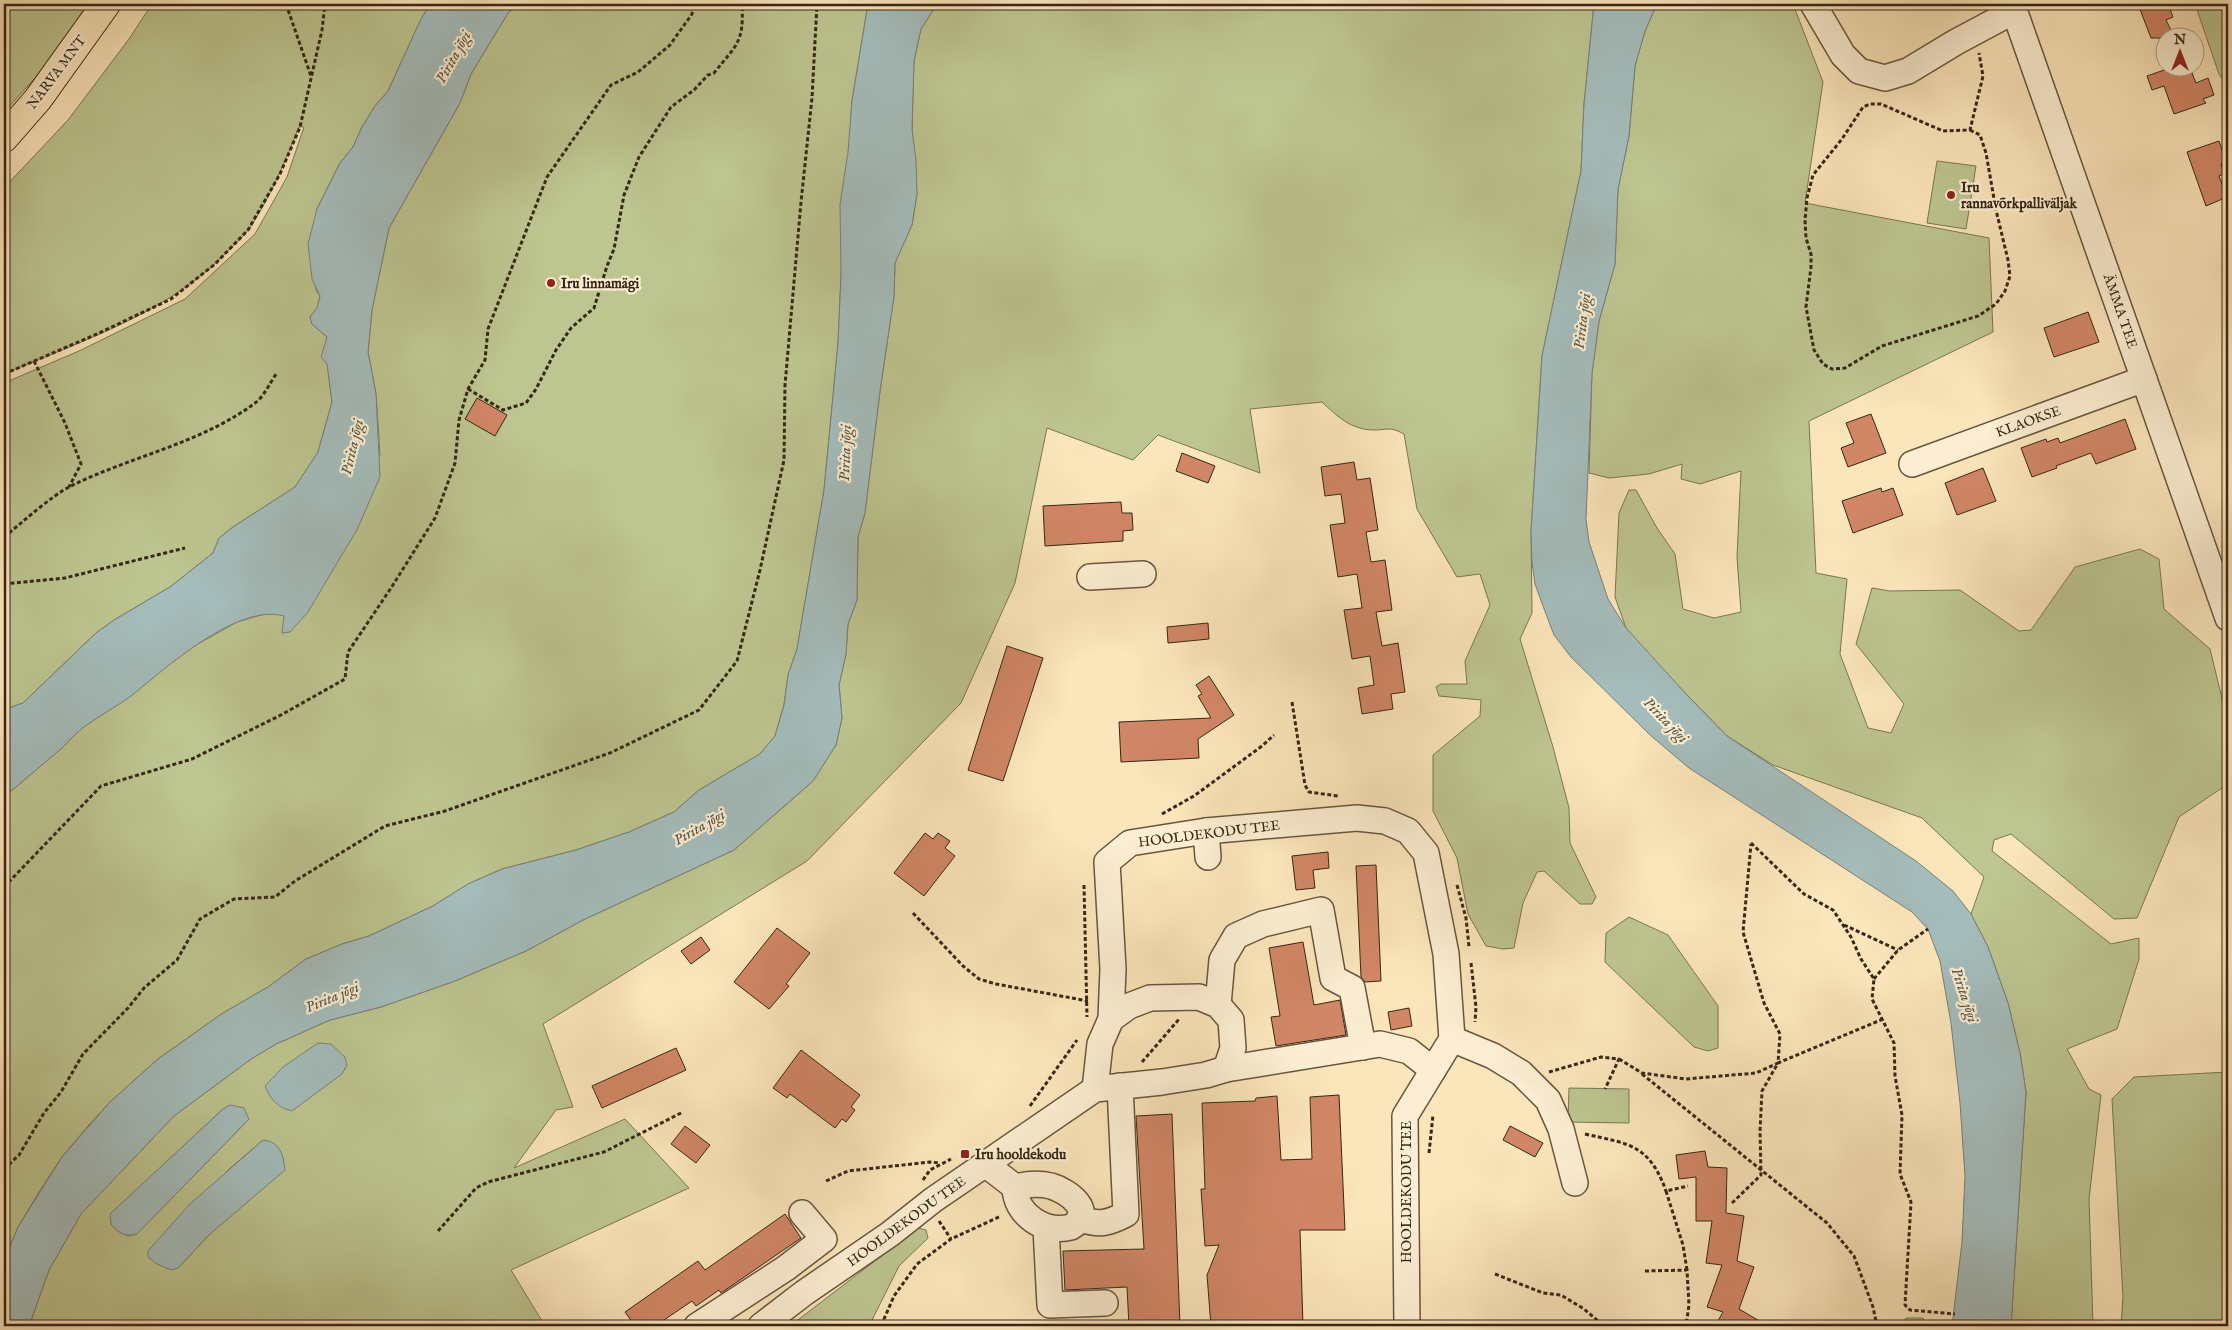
<svg xmlns="http://www.w3.org/2000/svg" width="2232" height="1330" viewBox="0 0 2232 1330" font-family="'IM FELL English',serif">
  <rect width="100%" height="100%" fill="#fbe5ba"/>
  <filter id="stains"><feTurbulence type="fractalNoise" baseFrequency=".004" numOctaves="4"/><feColorMatrix values="0 0 0 0 .2 0 0 0 0 .09 0 0 0 0 .02 0 0 0 .5 -.17"/></filter>
  <radialGradient id="worn" r=".72"><stop offset=".6" stop-color="#630" stop-opacity="0"/><stop offset="1" stop-color="#630" stop-opacity=".3"/></radialGradient>
  <!-- green -->
  <g fill="#bdc590" stroke="#7a7652" fill-rule="evenodd">
    <polygon points="4,4 87,4 59,52 4,112"/>
    <path d="M152 4H430L420 22 388 91 375 106 362 127 353 147 340 163 317 209 316 290 320 296 317 308 310 317 312 324 327 337 325 346 332 402 318 452 295 487 233 527 219 538 213 553 170 587 114 620 96 633 23 703 4 710V383L79 351 185 299 255 234 287 177 304 127H299C285 162 270 198 249 229 243 237 235 244 228 251 169 313 81 341 4 374V188L68 120 129 39Z"/>
    <polygon points="520,4 868,4 852,101 841,275 838,344 824,490 797,649 788,675 784,705 775,736 760,754 699,790 674,812 629,832 576,850 502,869 468,884 433,906 369,936 342,944 306,959 268,987 223,1013 158,1059 110,1102 88,1126 62,1157 39,1192 18,1227 4,1261 4,797 64,746 83,727 131,696 164,668 196,645 237,622 271,612 285,615 380,455 376,394 368,352 372,310 389,228 460,103 471,74 508,13"/>
    <path d="M937 4H1594L1584 104 1581 171 1542 356 1531 532 1532 613 1520 639 1553 747 1569 808 1570 843 1596 897 1592 904H1580L1544 871 1537 872 1523 903 1514 948 1503 949 1486 946 1468 914 1457 858 1433 811V755L1480 716 1481 700 1439 696 1436 687 1441 684H1467L1465 661 1490 605 1480 574 1457 577 1417 509 1404 434C1389 426 1389 430 1374 430 1351 430 1337 416 1322 402L1250 409 1260 473 1158 435 1133 460 1047 428 1015 583 961 703 807 861 543 1024 573 1107 556 1110 514 1168 625 1119 689 1188 511 1270 545 1326H29L49 1270 81 1214 174 1116 251 1059 276 1044 330 1020 381 1007 455 981 526 951 583 920 734 850 813 781 836 745 842 718 839 685 846 654 848 624 857 600 858 537 865 513 880 391 894 296 895 263 912 225 917 194 912 129 914 61 921 29ZM223 1109 248 1120 137 1234 128 1236 111 1225V1214ZM263 1140 209 1235 178 1268 227 1171Z"/>
    <polygon points="1657,4 1793,4 1823,82 1805,203 1989,238 1993,332 1809,421 1816,573 1847,579 1840,654 1868,728 1891,733 1904,704 1856,644 1872,588 1890,591 1960,590 2019,631 2031,630 2075,567 2140,549 2159,559 2164,609 2210,649 2228,723 2228,784 2179,817 2137,918 2114,919 2011,834 1994,840 1992,851 2111,944 2139,938 2139,959 2117,1029 2067,1049 2089,1089 2101,1095 2089,1199 2093,1326 2011,1326 2026,1092 2020,1053 2008,1003 1988,947 1971,914 1984,877 1922,818 1773,765 1727,736 1653,660 1626,628 1615,597 1619,513 1629,490 1636,490 1657,528 1675,554 1683,609 1714,618 1741,612 1737,557 1741,471 1700,484 1681,479 1682,464 1649,474 1609,478 1589,473 1592,373 1599,321 1615,264 1618,189 1629,136 1635,66 1645,31"/>
    <polygon points="2195,4 2228,4 2228,88 2219,74"/>
    <polygon points="1937,161 1976,166 1966,229 1927,223"/>
    <polygon points="1629,917 1668,935 1718,1006 1718,1048 1708,1051 1694,1047 1605,962 1606,933"/>
    <polygon points="2228,1072 2228,1326 2121,1326 2123,1297 2112,1099 2134,1077"/>
    <polygon points="1569,1088 1629,1089 1629,1123 1568,1122"/>
    <polygon points="918,1228 926,1230 928,1238 899,1266 873,1318 871,1326 790,1326"/>
    <polygon points="1906,1318 1923,1318 1928,1326 1900,1326"/>
  </g>
  <!-- water -->
  <g fill="#a4bcbb" stroke="#788079">
    <path d="M430 4H520L508 13 471 74 460 103 389 228 372 310 368 352 376 394 380 477 357 530 340 558 308 612 290 632 282 633 284 616C237 603 166 668 131 696 116 707 99 716 84 727 76 733 69 741 62 748 43 764 23 781 4 797V710L23 703 96 633 114 620 170 587 213 553 219 538 233 527 295 487 318 452 332 402 327 364 321 357 327 337 312 324 310 317 317 308 320 296 312 279 308 244 317 209 340 163 353 147 362 127 375 106 388 91 420 21Z"/>
    <polygon points="868,4 937,4 921,29 914,61 912,129 916,160 917,194 912,225 895,263 894,296 880,391 865,513 858,537 857,600 848,624 846,654 839,685 842,718 836,745 813,781 734,850 583,920 526,951 455,981 381,1007 330,1020 276,1044 251,1059 174,1116 81,1214 49,1270 29,1326 4,1326 4,1261 18,1227 62,1157 110,1102 158,1059 223,1013 268,987 306,959 342,944 369,936 433,906 468,884 502,869 576,850 629,832 674,812 699,790 760,754 775,736 784,705 788,675 797,649 824,490 838,344 841,275 840,204 848,152 852,101"/>
    <polygon points="1594,4 1657,4 1645,31 1635,66 1629,136 1618,189 1615,264 1599,321 1592,373 1586,519 1589,542 1608,599 1626,628 1687,695 1727,736 1916,861 1953,891 1971,914 1988,947 2008,1003 2020,1053 2026,1092 2011,1326 1952,1326 1962,1242 1965,1176 1960,1103 1951,1023 1940,961 1928,929 1912,912 1689,768 1650,735 1571,657 1554,635 1543,606 1535,584 1532,562 1531,532 1542,356 1581,171 1584,104"/>
    <path d="M318 1043 331 1044 345 1057 347 1065 342 1074 292 1111C278 1108 270 1099 265 1086L283 1067Z"/>
    <path d="M230 1105 244 1108 249 1119 137 1234C125 1237 120 1234 111 1225L110 1214 223 1109Z"/>
    <path d="M263 1140C281 1142 283 1155 285 1170L209 1235 178 1268 171 1270 155 1263 148 1257V1251L190 1204Z"/>
  </g>
  <!-- building -->
  <g fill="#d18666" stroke="#362715">
    <polygon points="2138,4 2168,4 2173,17 2166,20 2175,38 2151,38"/>
    <polygon points="2170,68 2190,68 2196,83 2208,78 2214,95 2203,99 2206,103 2174,114 2164,86 2152,90 2147,76"/>
    <polygon points="2219,141 2226,162 2221,164 2224,174 2219,176 2227,197 2206,206 2187,152"/>
    <polygon points="2088,312 2099,342 2054,357 2044,328"/>
    <polygon points="477,398 507,415 495,436 465,419"/>
    <polygon points="1871,414 1886,453 1848,467 1841,448 1854,443 1846,423"/>
    <polygon points="2125,419 2136,449 2096,464 2091,453 2056,466 2057,468 2032,477 2021,448 2046,439 2047,442 2058,438 2060,443"/>
    <polygon points="1182,453 1215,466 1208,483 1176,471"/>
    <polygon points="1354,462 1357,480 1370,478 1378,530 1366,532 1371,562 1385,560 1392,610 1376,612 1382,646 1398,643 1405,692 1391,694 1393,709 1362,714 1358,688 1374,685 1370,656 1352,659 1344,610 1362,608 1357,574 1338,577 1330,525 1345,523 1341,494 1325,496 1321,467"/>
    <polygon points="1983,468 1996,501 1957,515 1945,483"/>
    <polygon points="1881,488 1882,492 1893,488 1903,515 1853,533 1842,501"/>
    <polygon points="1121,502 1122,513 1132,513 1133,530 1123,531 1123,541 1045,546 1043,506"/>
    <polygon points="1208,623 1209,639 1168,643 1167,627"/>
    <polygon points="1007,646 1043,658 1003,781 968,770"/>
    <polygon points="1209,676 1234,715 1198,739 1199,758 1121,762 1119,722 1211,718 1198,696 1202,694 1196,685"/>
    <polygon points="925,833 933,839 938,833 950,841 945,848 955,856 924,896 894,873"/>
    <polygon points="1328,852 1329,868 1313,870 1315,888 1296,890 1292,856"/>
    <polygon points="1376,865 1381,981 1365,982 1361,977 1356,866"/>
    <polygon points="777,928 810,953 786,984 789,986 769,1009 734,982"/>
    <polygon points="701,937 710,950 691,964 681,951"/>
    <polygon points="1303,942 1314,1005 1340,1000 1346,1035 1276,1046 1271,1017 1280,1016 1269,948"/>
    <polygon points="1409,1008 1412,1026 1391,1030 1388,1012"/>
    <polygon points="676,1048 686,1070 602,1108 592,1086"/>
    <polygon points="801,1050 860,1095 851,1107 855,1110 846,1122 842,1119 835,1128 790,1094 787,1098 773,1088"/>
    <polygon points="1339,1095 1345,1230 1300,1230 1303,1326 1211,1326 1207,1275 1219,1245 1205,1246 1201,1189 1205,1189 1202,1103 1255,1101 1256,1098 1277,1096 1281,1160 1312,1159 1310,1097"/>
    <polygon points="1172,1114 1180,1326 1129,1326 1127,1287 1065,1290 1063,1251 1144,1249 1136,1116"/>
    <polygon points="685,1126 710,1145 696,1163 671,1144"/>
    <polygon points="1510,1126 1543,1143 1535,1157 1503,1140"/>
    <polygon points="1705,1151 1708,1167 1727,1168 1726,1213 1744,1216 1737,1261 1754,1267 1739,1309 1768,1326 1715,1326 1723,1312 1707,1307 1722,1265 1706,1263 1712,1221 1696,1221 1696,1177 1679,1179 1676,1155"/>
    <polygon points="785,1214 801,1238 721,1293 719,1290 696,1306 692,1301 664,1320 669,1326 635,1326 625,1312 698,1261 705,1270"/>
  </g>
  <g fill="none" stroke-linecap="round" stroke-linejoin="round">
    <defs>
      <g id="minor">
        <polyline points="1813,4 1843,55 1859,71 1885,78 1908,71 1956,42 2014,11"/>
        <polyline points="2012,4 2228,618"/>
        <polyline points="1912,464 2144,379"/>
        <polyline points="1090,577 1143,574"/>
        <polyline points="1206,831 1208,857"/>
        <polyline points="1218,1005 1222,960 1236,936 1263,924 1321,910 1333,978 1352,988 1363,1047"/>
        <polyline points="1452,1039 1493,1056 1521,1073 1548,1100 1561,1129 1575,1183"/>
        <polyline points="1226,1069 1380,1044 1409,1051 1433,1070"/>
        <polyline points="1095,1089 1100,1044 1111,1019 1113,969 1107,862 1130,843 1206,831 1357,818 1385,821 1408,831 1426,853 1446,954 1452,1039 1405,1116 1407,1326"/>
        <path d="M985 1164 1015 1187C1015 1215 1045 1234 1071 1227 1097 1212 1068 1191 1051 1186 1039 1183 1027 1184 1015 1187"/>
        <path d="M1079 1219C1100 1225 1107 1224 1126 1214L1120 1086"/>
        <polyline points="1046,1228 1050,1305 1105,1303"/>
        <polyline points="697,1326 786,1268 824,1239 802,1213"/>
        <polyline points="761,1326 804,1293 890,1234 933,1200 1095,1089 1162,1082 1206,1075 1226,1069 1233,1048 1231,1020 1218,1005 1199,997 1150,998 1129,1006 1111,1019"/>
      </g>
      <polyline id="major" points="4,138 38,99 106,4"/>
    </defs>
    <!-- minor casing -->
    <use href="#minor" stroke="#67563e" stroke-width="28"/>
    <!-- major casing -->
    <use href="#major" stroke="#362715" stroke-width="30"/>
    <!-- path -->
    <g stroke="#362715" stroke-width="3" stroke-dasharray="4 2.5" stroke-linecap="butt">
      <polyline points="286,4 311,76"/>
      <polyline points="1970,130 1980,135 1986,153 1996,210 2008,260 2010,276 2005,291 1996,304 1978,316 1882,346 1845,368 1832,369 1823,364 1814,350 1806,307 1811,267 1811,254 1806,238 1805,220 1807,198 1813,175 1842,139 1863,107 1870,104 1881,104 1943,131 1970,130 1983,76 1979,53"/>
      <polyline points="34,361 65,423 81,464 69,487"/>
      <polyline points="4,374 97,334 171,299 215,264 248,230 280,174 300,127 322,30 325,4"/>
      <path d="M468 389 503 410 526 403 536 389 556 350 571 328 594 308 607 266 614 249 624 195 639 157 671 107 694 90 708 75 714 73C737 44 744 43 742 4"/>
      <path d="M4 537C23 522 51 496 71 486 129 457 202 443 255 403 264 397 270 382 277 373"/>
      <polyline points="4,584 65,578 185,548"/>
      <polyline points="1292,702 1305,785 1309,792 1338,796"/>
      <polyline points="1162,814 1194,796 1262,746 1274,735"/>
      <polyline points="1751,843 1804,894 1833,910 1851,937 1861,959 1874,979 1872,999 1894,1043 1895,1076 1902,1115 1900,1174 1911,1202 1905,1305 1910,1310 1955,1314"/>
      <polyline points="1084,885 1087,1017"/>
      <polyline points="1457,885 1466,918 1469,947"/>
      <polyline points="4,887 101,786 192,759 281,715 345,679 348,652 391,588 435,518 455,463 459,420 468,389 485,360 488,329 547,177 611,85 638,72 670,45 692,14 694,4"/>
      <polyline points="913,913 963,966 979,979 996,984 1088,1001"/>
      <polyline points="1844,925 1898,950"/>
      <polyline points="1471,963 1476,1007 1475,1022"/>
      <polyline points="1874,979 1898,950 1928,929"/>
      <polyline points="1619,1059 1642,1073 1686,1079 1756,1073 1778,1063 1780,1034 1764,1003 1743,932 1751,844"/>
      <polyline points="1142,1062 1180,1018"/>
      <polyline points="1549,1072 1601,1057 1619,1059 1605,1089"/>
      <polyline points="1642,1074 1827,1223 1854,1256 1873,1307 1877,1326"/>
      <polyline points="1030,1106 1077,1040"/>
      <path d="M1585 1134C1629 1144 1649 1144 1666 1191"/>
      <polyline points="1429,1153 1433,1115"/>
      <polyline points="4,1169 19,1155 44,1113 61,1092 83,1054 128,1008 144,988 177,960 200,919 234,899 275,897 295,881 385,826 445,811 610,753 699,710 737,661 760,570 784,460 785,385 801,202 812,98 817,4"/>
      <polyline points="923,1180 930,1170 951,1159"/>
      <polyline points="826,1181 848,1171 930,1162 940,1163"/>
      <polyline points="1732,1203 1761,1175 1760,1131 1762,1091 1778,1063 1883,1019"/>
      <polyline points="939,1221 951,1239"/>
      <polyline points="438,1231 476,1188 488,1182 604,1152 683,1112"/>
      <polyline points="1687,1270 1683,1245 1666,1191 1688,1186"/>
      <polyline points="1645,1271 1687,1270 1689,1305 1686,1326"/>
      <polyline points="1495,1274 1543,1293 1561,1295 1584,1309 1604,1326"/>
      <polyline points="884,1326 884,1319 894,1296 917,1264 951,1239 1001,1216"/>
    </g>
    <!-- minor -->
    <use href="#minor" stroke="#fceed2" stroke-width="25"/>
    <!-- major -->
    <use href="#major" stroke="#fbe5ba" stroke-width="28"/>
  </g>
  <!-- markers -->
  <g fill="#8f2418" stroke="#fceed2" stroke-width="2">
    <circle cx="1951" cy="195" r="5"/>
    <circle cx="551" cy="283" r="5"/>
    <rect x="960" y="1149" width="10" height="10" rx="2.5"/>
  </g>
  <g text-anchor="middle" stroke-width="4.5" stroke-linejoin="round" paint-order="stroke">
    <!-- street labels -->
    <g font-size="14" fill="#362715" stroke="#fceed2">
      <text transform="translate(56 72) rotate(-53)" y="5">NARVA MNT</text>
      <text transform="translate(2121 311) rotate(71)" y="5">ÄMMA TEE</text>
      <text transform="translate(2028 421) rotate(-20)" y="5">KLAOKSE</text>
      <text transform="translate(1209 833) rotate(-7)" y="5">HOOLDEKODU TEE</text>
      <text transform="translate(1406 1192) rotate(-90)" y="5">HOOLDEKODU TEE</text>
      <text transform="translate(906 1221) rotate(-36)" y="5">HOOLDEKODU TEE</text>
    </g>
    <!-- poi labels -->
    <g font-size="14" font-weight="bold" fill="#362715" stroke="#fceed2" text-anchor="start">
      <text x="1961" y="192">Iru<tspan x="1961" dy="16">rannavõrkpalliväljak</tspan></text>
      <text x="561" y="288">Iru linnamägi</text>
      <text x="975" y="1159">Iru hooldekodu</text>
    </g>
    <!-- water labels -->
    <g font-size="15" font-style="italic" fill="#575447" stroke="#fceed2">
      <text transform="translate(453 57) rotate(-61)" y="5">Pirita jõgi</text>
      <text transform="translate(1582 321) rotate(-83)" y="5">Pirita jõgi</text>
      <text transform="translate(352 447) rotate(-77)" y="5">Pirita jõgi</text>
      <text transform="translate(845 453) rotate(-88)" y="5">Pirita jõgi</text>
      <text transform="translate(1666 720) rotate(46)" y="5">Pirita jõgi</text>
      <text transform="translate(699 827) rotate(-30)" y="5">Pirita jõgi</text>
      <text transform="translate(1965 995) rotate(72)" y="5">Pirita jõgi</text>
      <text transform="translate(332 997) rotate(-23)" y="5">Pirita jõgi</text>
    </g>
  </g>
  <!-- margin -->
  <rect width="2232" height="1330" fill="none" stroke="#fbe5ba" stroke-width="20"/>
  <rect x="5" y="5" width="2222" height="1320" fill="none" stroke="#362715" stroke-width="2.5"/>
  <rect x="10" y="10" width="2212" height="1310" fill="none" stroke="#362715"/>
  <!-- north arrow -->
  <g transform="translate(2180 52)"><circle r="24" fill="#fceed2" stroke="#ad9e86"/>
  <path d="M0-4L9 19L0 12L-9 19Z" fill="#8f2418"/>
  <text y="-8" font-size="14" font-weight="bold" text-anchor="middle" fill="#362715">N</text>
  </g>
  <rect width="100%" height="100%" filter="url(#stains)"/>
  <rect width="100%" height="100%" fill="url(#worn)"/>
</svg>
